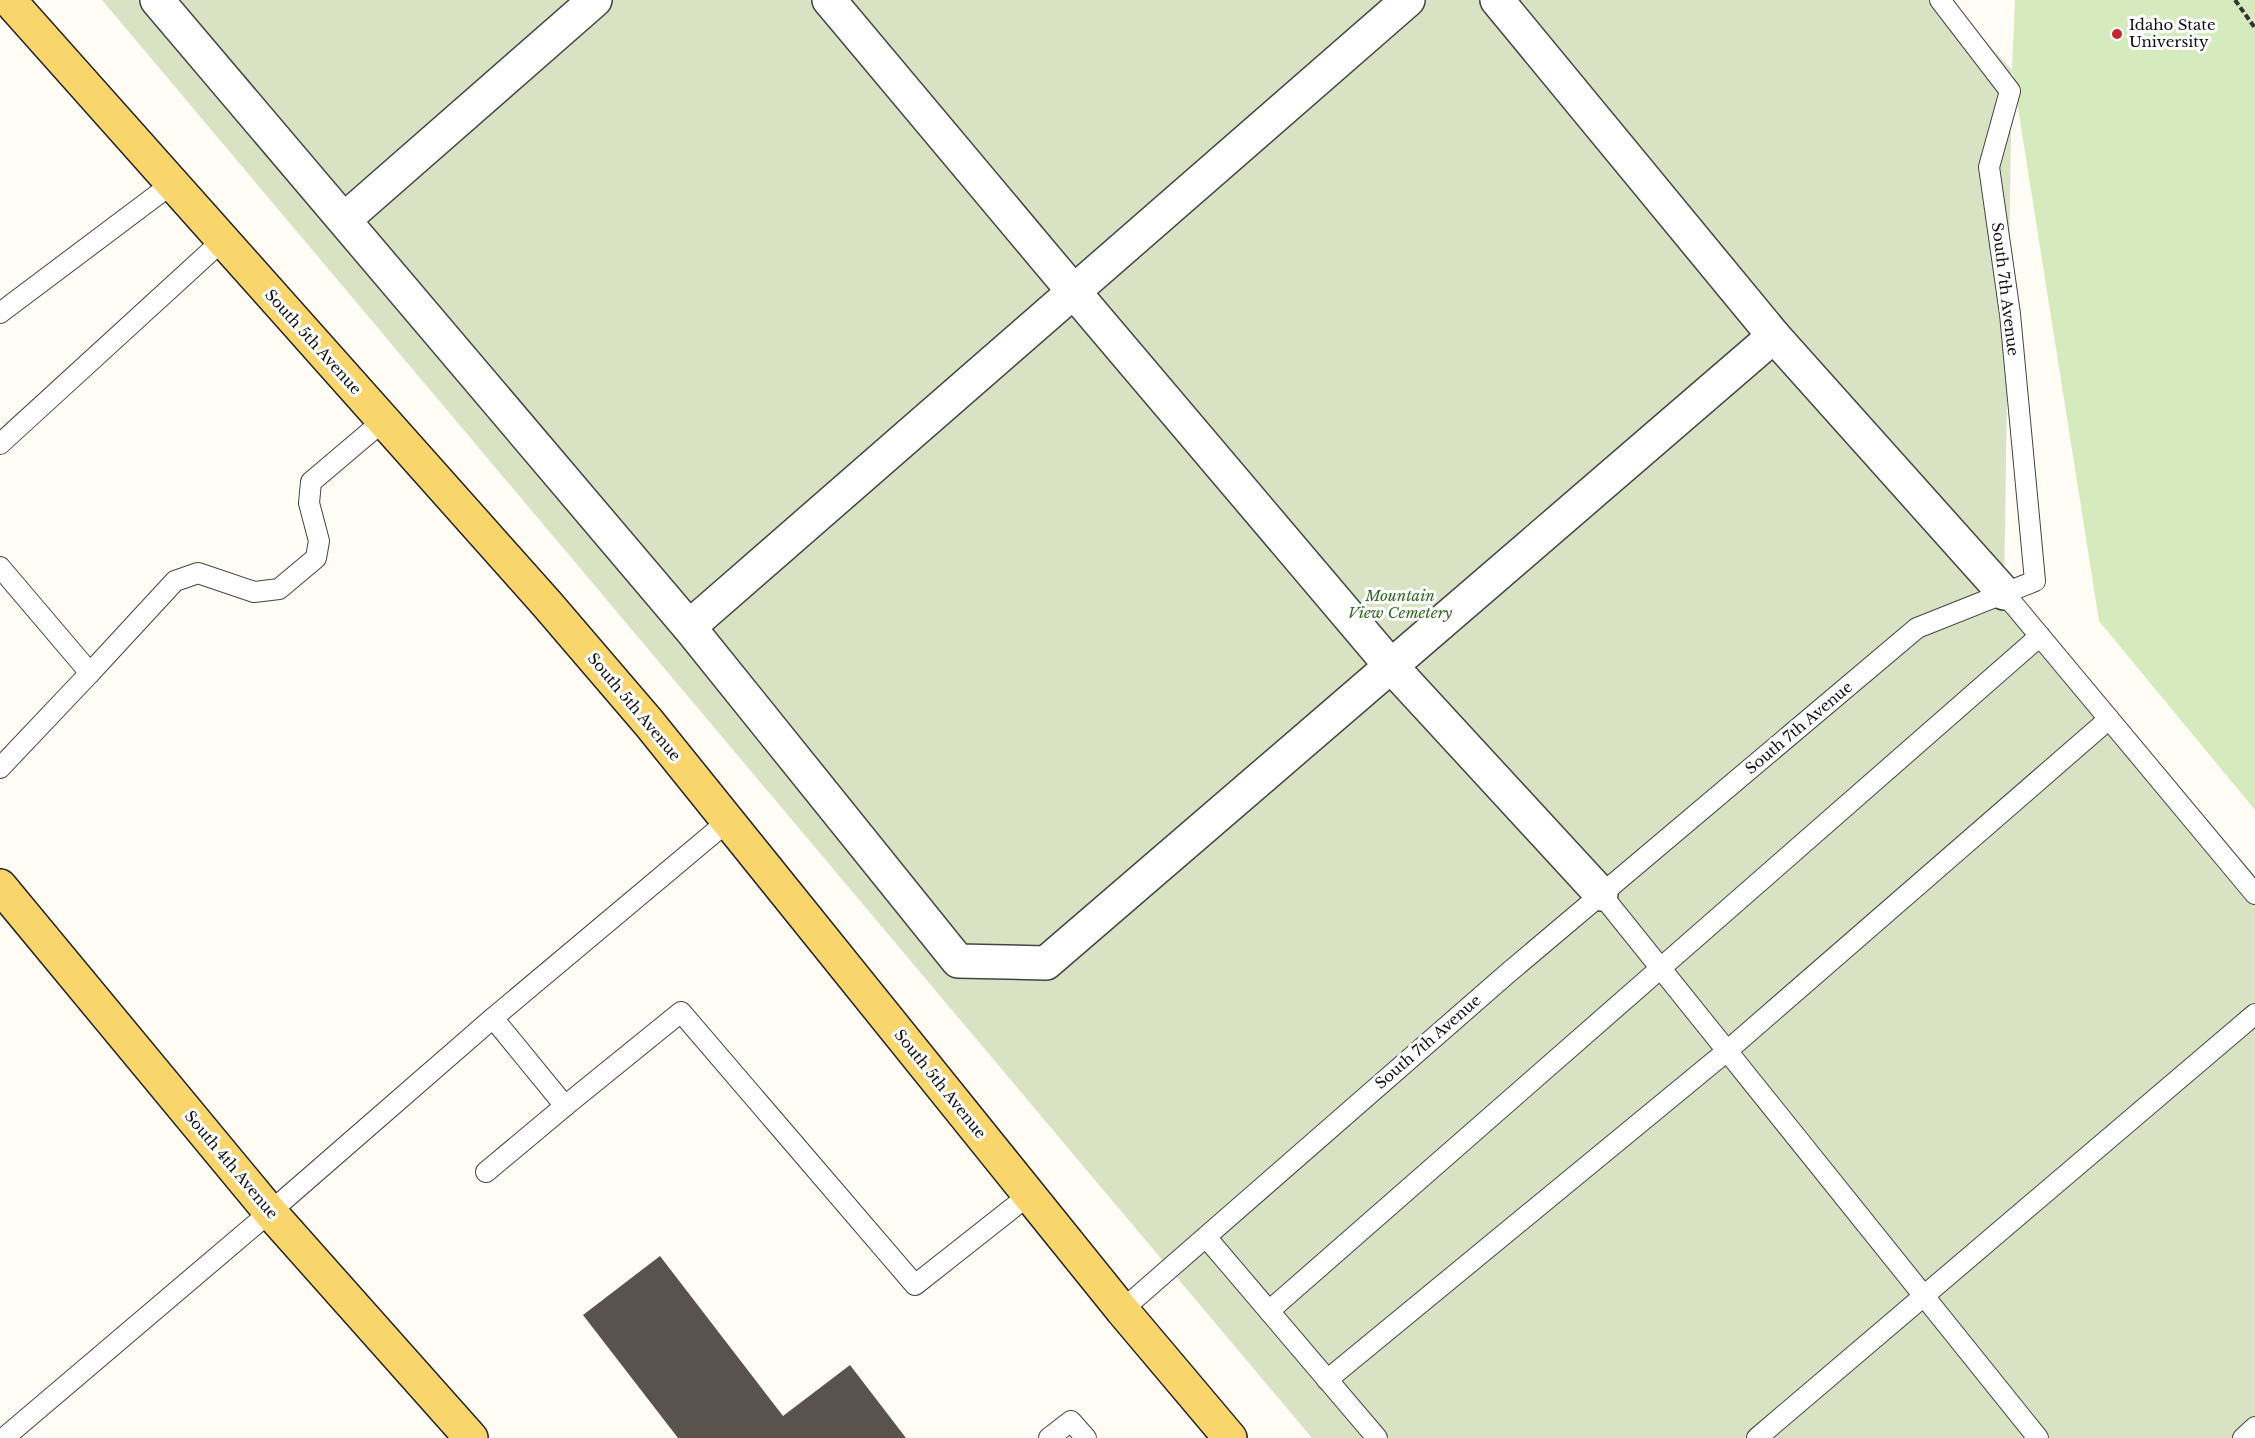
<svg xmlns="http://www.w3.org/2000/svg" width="2255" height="1438" viewBox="0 0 2255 1438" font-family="'Libre Baskerville',serif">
  <rect width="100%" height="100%" fill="#fffdf5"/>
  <!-- green -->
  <polygon fill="#d5ebbd" points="2015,0 2255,0 2255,810 2099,621 2012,70"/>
  <!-- cemetery -->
  <polygon fill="#d9e3c4" points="102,0 1946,0 2012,70 2004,593 2255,897 2255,1438 1312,1438"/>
  <!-- building -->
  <polygon fill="#5a524d" points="660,1256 783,1416 850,1365 906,1438 678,1438 583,1315"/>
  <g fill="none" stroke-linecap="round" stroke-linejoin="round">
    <defs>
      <g id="lane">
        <polyline points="0,313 173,183"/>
        <polyline points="0,444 223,240"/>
        <polyline points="0,567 90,673 175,581 198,573 254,592 279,589 316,558 319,541 309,503 311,482 383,421"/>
        <polyline points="2004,593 2255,894"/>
        <polyline points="0,768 90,673"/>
        <polyline points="1601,894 2038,1438"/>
        <polyline points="493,1018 565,1106 681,1012 915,1285 1029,1195"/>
        <polyline points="486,1172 565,1106"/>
        <polyline points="1206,1237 1377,1438"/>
        <polyline points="1122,1310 1508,973 1917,628 2035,581 2010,314 1989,167 2010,91 1940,0"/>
        <polyline points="1269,1311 2040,636"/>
        <polyline points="1327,1380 1727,1051 2109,719"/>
        <polyline points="4,1438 270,1212 493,1018 728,821"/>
        <polyline points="1049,1438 1071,1421 1086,1438"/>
        <polyline points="1757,1438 2255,1014"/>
        <polyline points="2243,1438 2255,1427"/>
      </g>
      <g id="street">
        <polyline points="157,0 689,627 958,961 1046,963 1391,666 1074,292 829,0"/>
        <polyline points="1497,0 1774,336 2004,593"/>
        <polyline points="345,219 595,0"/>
        <polyline points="689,627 1408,0"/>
        <polyline points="1601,894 1391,666 1774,336"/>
      </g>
      <g id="primary">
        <polyline points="9,0 547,604 649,723 1122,1310 1230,1438"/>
        <polyline points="0,886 270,1212 471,1438"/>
      </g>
    </defs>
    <!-- lane casing -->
    <use href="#lane" stroke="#444" stroke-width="22"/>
    <!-- street casing -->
    <use href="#street" stroke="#444" stroke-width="36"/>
    <!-- primary casing -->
    <use href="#primary" stroke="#222" stroke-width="36"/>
    <!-- path -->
    <polyline stroke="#333" stroke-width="4" stroke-dasharray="6 3" stroke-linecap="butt" points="2235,0 2255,28"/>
    <!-- lane -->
    <use href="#lane" stroke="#fff" stroke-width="20"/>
    <!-- street -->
    <use href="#street" stroke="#fff" stroke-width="33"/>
    <!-- primary -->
    <use href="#primary" stroke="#f9d66b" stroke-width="33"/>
  </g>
  <!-- markers -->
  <circle fill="#c4262e" stroke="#fff" stroke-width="2" cx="2117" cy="34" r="6"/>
  <g text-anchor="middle" stroke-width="6" stroke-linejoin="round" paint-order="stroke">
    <!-- poi labels -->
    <g font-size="15" fill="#111" stroke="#fff" text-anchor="start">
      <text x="2129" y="30">Idaho State<tspan x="2129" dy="17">University</tspan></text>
    </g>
    <!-- street labels -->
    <g font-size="15" fill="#111" stroke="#fff">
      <text transform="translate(2005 289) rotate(83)" y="5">South 7th Avenue</text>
      <text transform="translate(313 342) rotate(48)" y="5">South 5th Avenue</text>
      <text transform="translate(634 707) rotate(50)" y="5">South 5th Avenue</text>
      <text transform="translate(1799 728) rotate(-40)" y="5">South 7th Avenue</text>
      <text transform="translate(1428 1042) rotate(-41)" y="5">South 7th Avenue</text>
      <text transform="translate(940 1084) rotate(51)" y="5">South 5th Avenue</text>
      <text transform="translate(231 1165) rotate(50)" y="5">South 4th Avenue</text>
    </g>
    <!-- park labels -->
    <g font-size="15" font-style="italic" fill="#2f6b1f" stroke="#fff">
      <text x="1400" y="601">Mountain<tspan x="1400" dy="17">View Cemetery</tspan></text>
    </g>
  </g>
</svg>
